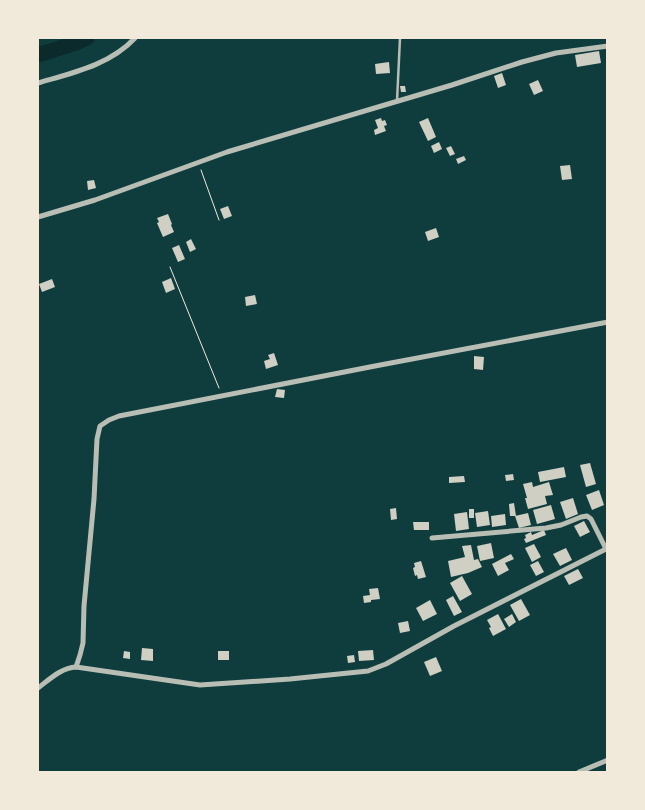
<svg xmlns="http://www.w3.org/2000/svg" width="645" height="810" viewBox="0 0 645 810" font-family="Arial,sans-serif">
  <rect width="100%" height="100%" fill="#0f3d3e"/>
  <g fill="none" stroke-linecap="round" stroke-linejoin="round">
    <!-- river -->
    <polyline stroke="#0a2a2b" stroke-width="15" points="38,55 76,43 87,38"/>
  </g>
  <!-- building -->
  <g fill="#cfcfc3">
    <polygon points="599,51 601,63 577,67 575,55"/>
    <polygon points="389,62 390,73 376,74 375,64"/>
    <polygon points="502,73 506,85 498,88 494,76"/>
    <polygon points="538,80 543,91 534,95 529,84"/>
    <polygon points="400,86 405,86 406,92 401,92"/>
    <polygon points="381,118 382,121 385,120 387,125 384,126 386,131 375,135 374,130 378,128 375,120"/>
    <polygon points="428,118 436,137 428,141 419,122"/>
    <polygon points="439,142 442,149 434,153 431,146"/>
    <polygon points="451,146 455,154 450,156 446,148"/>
    <polygon points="464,156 466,160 458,164 456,159"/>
    <polygon points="570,165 572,179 562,180 560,166"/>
    <polygon points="94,180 96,188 88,190 87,181"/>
    <polygon points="228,206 232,216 224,219 220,209"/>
    <polygon points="168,214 172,224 171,225 174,232 163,237 157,223 159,222 157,218"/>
    <polygon points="436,228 439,237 428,241 425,232"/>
    <polygon points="191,239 196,249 190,252 186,242"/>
    <polygon points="179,245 185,259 178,262 172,248"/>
    <polygon points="171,278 175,289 166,293 162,282"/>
    <polygon points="52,279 55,287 42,292 39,284"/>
    <polygon points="255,295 257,304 246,306 245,297"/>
    <polygon points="274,353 278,365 266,369 264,361 270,359 268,355"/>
    <polygon points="474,356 484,357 483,370 474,369"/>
    <polygon points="277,389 285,390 284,398 275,397"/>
    <polygon points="590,463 596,484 586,487 580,465"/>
    <polygon points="564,467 566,477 540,482 538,472"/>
    <polygon points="513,474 514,480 506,481 505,475"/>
    <polygon points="464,476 465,482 449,483 449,477"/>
    <polygon points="532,482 533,487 549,482 553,495 545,496 547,504 528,509 525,498 527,498 523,484"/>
    <polygon points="599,490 604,505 592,510 586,495"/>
    <polygon points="573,498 578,514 566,519 560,502"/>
    <polygon points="514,503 516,516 510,516 509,504"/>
    <polygon points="551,505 555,519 537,524 533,510"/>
    <polygon points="396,508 397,519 391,520 390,509"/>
    <rect x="469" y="509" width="5" height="9"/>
    <polygon points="488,511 490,525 477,527 475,513"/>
    <polygon points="467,512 469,529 456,531 454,514"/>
    <polygon points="528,513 531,525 519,528 515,516"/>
    <polygon points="505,514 506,525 492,527 491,516"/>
    <polygon points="584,521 590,532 580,537 574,526"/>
    <polygon points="413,522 429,522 429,530 414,530"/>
    <polygon points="544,530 546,535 526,543 524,539 526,538 525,535 531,532 532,535"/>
    <polygon points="491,543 494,558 480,561 477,546"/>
    <polygon points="534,544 541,557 532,562 525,548"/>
    <polygon points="471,545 474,560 478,559 482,567 468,573 451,577 448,561 465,557 462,546"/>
    <polygon points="566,548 572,560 560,566 553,554"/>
    <polygon points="511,554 514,559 505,563 509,570 498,576 492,564"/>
    <polygon points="421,561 426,577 418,579 417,575 415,576 413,568 415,567 414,563"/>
    <polygon points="538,561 544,572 536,576 530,565"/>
    <polygon points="578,569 583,578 569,585 564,576"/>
    <polygon points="462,576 472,594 460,601 450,583"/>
    <polygon points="378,588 380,599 371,600 371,602 364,603 363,596 370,595 369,589"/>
    <polygon points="453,596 462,612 454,616 446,600"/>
    <polygon points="521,599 530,615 519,621 510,605"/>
    <polygon points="430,600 437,614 423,621 416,608"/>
    <polygon points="498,614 506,629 493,636 489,628 491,627 487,620"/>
    <polygon points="512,614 516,622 509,627 504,619"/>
    <polygon points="408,621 410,631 400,633 398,623"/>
    <polygon points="142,648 153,649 153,661 141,660"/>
    <polygon points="373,650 374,660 359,661 358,651"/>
    <polygon points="124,651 130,652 130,659 123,658"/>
    <rect x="218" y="651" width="11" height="9"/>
    <polygon points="354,655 355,662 348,663 347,656"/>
    <polygon points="436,657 442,671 430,676 424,662"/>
  </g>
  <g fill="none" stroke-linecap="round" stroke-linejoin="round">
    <!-- path -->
    <g stroke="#f1e9da" stroke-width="1">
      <polyline points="201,170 219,220"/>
      <polyline points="170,267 219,388"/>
    </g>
    <!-- service -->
    <polyline stroke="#b8beb3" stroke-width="2.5" points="397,101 400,38"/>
    <!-- minor -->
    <g stroke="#b8beb3" stroke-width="5">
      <path d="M38 83C72 73 110 65 135 38"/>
      <polyline points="38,217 95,200 227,152 452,85 522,62 556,53 608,46"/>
      <polyline points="432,538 546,528 561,525 581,517 587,516 591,519 606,549"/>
      <polyline points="76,667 80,655 83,643 84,606 94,499 97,439 100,426 109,420 119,416 375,366 608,322"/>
      <path d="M38 688C50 679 61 668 76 667L200 685 290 679 368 671 386 664 454 626 608 548"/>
      <polyline points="579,772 608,760"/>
    </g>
  </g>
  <!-- border -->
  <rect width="645" height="810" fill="none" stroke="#f1e9da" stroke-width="78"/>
</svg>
